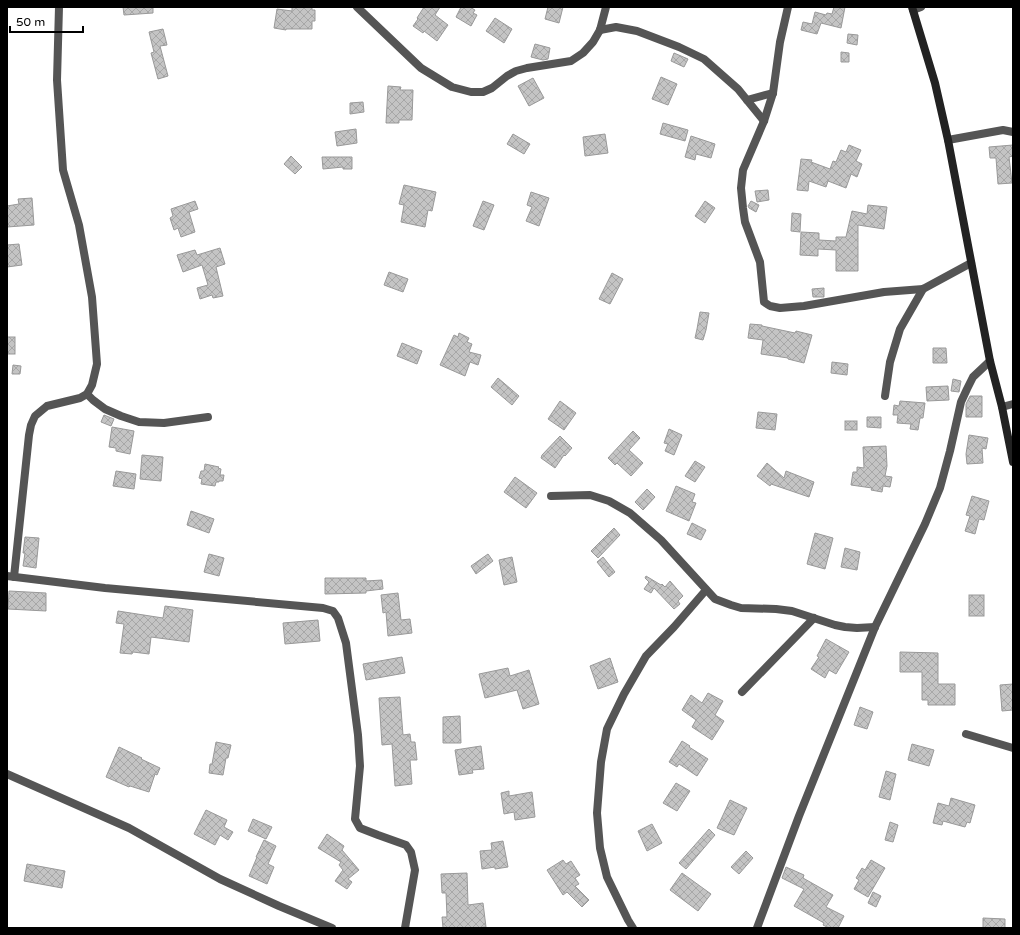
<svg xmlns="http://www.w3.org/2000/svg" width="1020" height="935" viewBox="0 0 1020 935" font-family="'Varela Round',sans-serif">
  <defs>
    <pattern id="building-cross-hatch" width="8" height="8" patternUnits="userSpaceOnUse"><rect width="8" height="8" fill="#c4c4c4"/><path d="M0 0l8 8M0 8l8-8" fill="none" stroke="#a7a7a7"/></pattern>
  </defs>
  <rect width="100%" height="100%" fill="#fff"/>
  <!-- building -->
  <g fill="url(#building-cross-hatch)" stroke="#999">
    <polygon points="123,7 153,7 153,13 124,15"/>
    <polygon points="292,7 312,7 312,10 315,10 315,21 312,21 312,29 286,29 286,30 274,28 277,9 292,11"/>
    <polygon points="424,7 440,7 435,15 448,25 437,41 424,31 423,33 413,26 418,19 417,18"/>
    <polygon points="461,7 470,7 475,10 473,13 477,15 471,26 456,17"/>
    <polygon points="548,7 563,7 559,23 545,19"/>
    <polygon points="834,7 845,7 841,28 821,23 817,34 801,30 803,22 812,24 815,12 826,15 827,13 832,14"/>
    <polygon points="495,18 512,29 504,43 486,31"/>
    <polygon points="163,29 167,45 160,46 168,76 158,79 151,53 154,52 149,32"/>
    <polygon points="848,34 858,35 857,45 847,43"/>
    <polygon points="535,44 550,48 548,59 543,60 531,57"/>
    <polygon points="841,52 849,53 849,62 841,62"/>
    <polygon points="674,53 688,59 684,67 671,61"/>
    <polygon points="661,77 677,84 668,105 652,99"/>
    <polygon points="533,78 544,98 529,106 518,86"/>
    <polygon points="388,86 401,87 400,90 413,90 412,120 399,120 399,123 386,123"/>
    <polygon points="363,102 364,112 350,114 350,103"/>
    <polygon points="663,123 688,130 685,141 660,134"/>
    <polygon points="356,129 357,143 337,146 335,132"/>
    <polygon points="513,134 530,144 524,154 507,144"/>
    <polygon points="605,134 608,153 585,156 583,137"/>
    <polygon points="691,136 715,144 711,158 696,154 695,160 685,157"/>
    <polygon points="849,145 861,150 856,161 862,164 857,177 851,174 846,188 828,181 826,187 809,181 808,191 797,190 801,159 812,160 811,162 830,169 833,161 836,162 841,150 846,152"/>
    <polygon points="1013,145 1013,156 1009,157 1012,183 998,184 996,158 990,158 989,147"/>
    <polygon points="291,156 302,167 295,174 284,164"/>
    <polygon points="322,157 352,157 352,169 343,169 343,167 323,169"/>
    <polygon points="404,185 436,192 432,211 428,210 425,227 401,222 404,205 399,204"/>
    <polygon points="768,190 769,200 757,202 755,191"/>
    <polygon points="531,192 549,198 539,226 526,221 532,207 527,205"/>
    <polygon points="32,198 34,225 7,227 7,206 19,204 18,199"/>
    <polygon points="195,201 198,209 189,212 195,232 181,237 178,228 174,230 170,218 173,216 171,209"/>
    <polygon points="483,201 494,205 484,230 473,226"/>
    <polygon points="705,201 715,208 705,223 695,216"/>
    <polygon points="751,201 759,205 756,212 749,208 748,206"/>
    <polygon points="868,205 887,207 884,229 858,225 858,271 836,271 836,250 818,249 818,256 800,255 801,232 819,233 819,240 836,241 836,237 846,237 852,211 867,214"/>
    <polygon points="792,213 801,214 800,232 791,231"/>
    <polygon points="19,244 22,265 7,267 7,245"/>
    <polygon points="220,248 225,264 216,267 223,296 213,298 212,295 200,299 197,288 208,285 202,265 183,272 177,255 195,250 197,255"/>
    <polygon points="389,272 408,279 403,292 384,285"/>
    <polygon points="612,273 623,279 610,304 599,299"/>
    <polygon points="824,288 824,297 813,297 812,289"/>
    <polygon points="700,312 709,313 706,330 703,340 695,338 697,329"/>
    <polygon points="750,324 762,325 762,326 795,333 796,331 812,335 804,363 788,359 788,358 761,354 763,340 748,338"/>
    <polygon points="459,333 469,338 467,342 472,344 469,352 481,355 478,365 470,362 465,376 440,365 454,335 458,337"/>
    <rect x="7" y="337" width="8" height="17"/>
    <polygon points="402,343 422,351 417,364 397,356"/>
    <polygon points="933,348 946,348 947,363 933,363"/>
    <polygon points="832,362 848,364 847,375 831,373"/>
    <polygon points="13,365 21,366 20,374 12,374"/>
    <polygon points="498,378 519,396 512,405 491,387"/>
    <polygon points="953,379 961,381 959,392 951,391"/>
    <polygon points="948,386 949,400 927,401 926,387"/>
    <polygon points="970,396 982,396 982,417 966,417 966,404"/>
    <polygon points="560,401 576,413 564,430 548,419"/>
    <polygon points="900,401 925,403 923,418 920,418 918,430 910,429 911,424 897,423 898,415 893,415 894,405 899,406"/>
    <polygon points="758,412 777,414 775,430 756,428"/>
    <polygon points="104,415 114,419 111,426 101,422"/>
    <polygon points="867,417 881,417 881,428 867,427"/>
    <rect x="845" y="421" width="12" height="9"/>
    <polygon points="112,427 134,431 130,454 116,451 116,448 109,447"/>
    <polygon points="669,429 682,435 674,455 665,451 668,444 664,443"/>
    <polygon points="633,431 640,438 629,450 643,463 631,476 617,463 615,465 608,458"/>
    <polygon points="969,435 988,438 986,449 982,448 983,463 967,464 966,454"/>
    <polygon points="560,436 572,448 565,456 564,455 555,468 541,458 542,455"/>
    <polygon points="886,446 887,466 885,476 892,477 890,487 883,486 882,492 871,490 872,488 851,485 853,472 857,472 857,467 864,468 863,447"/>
    <polygon points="142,455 163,457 161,481 140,479"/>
    <polygon points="695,461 705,467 695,482 685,476"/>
    <polygon points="767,463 784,478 786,471 814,482 809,497 771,484 770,486 757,476"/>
    <polygon points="205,464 219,467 218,468 221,469 220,475 224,475 223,481 219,481 219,482 216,482 215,486 201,484 202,479 199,478 201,471 204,471"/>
    <polygon points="116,471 136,474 134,489 113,486"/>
    <polygon points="515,477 537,493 526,508 504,492"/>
    <polygon points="676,486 695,494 692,502 696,503 689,521 666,511"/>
    <polygon points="647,489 655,497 643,510 635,502"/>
    <polygon points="972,496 989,501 984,520 979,519 975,534 965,531 970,516 966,515"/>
    <polygon points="191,511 214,519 209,533 187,525"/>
    <polygon points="692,523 706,530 701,540 687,534"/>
    <polygon points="614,528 620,535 598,558 591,551"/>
    <polygon points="815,533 833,538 825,569 807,564"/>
    <polygon points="25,537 39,538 36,568 23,566 25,553 23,553"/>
    <polygon points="845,548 860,552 857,570 841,567"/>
    <polygon points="209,554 224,558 219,576 204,572"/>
    <polygon points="488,554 493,561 476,574 471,566"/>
    <polygon points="512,557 517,582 504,585 499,560"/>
    <polygon points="603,557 615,572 609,577 597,562"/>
    <polygon points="646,576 661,585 662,584 665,587 670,581 683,596 678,601 680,604 674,609 654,588 651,593 644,589 649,582 645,578"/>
    <polygon points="325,578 366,578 366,581 382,580 383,589 366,591 366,593 325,594"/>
    <polygon points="9,591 46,593 46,611 8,609"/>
    <polygon points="398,593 401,620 410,619 412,633 388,636 386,612 383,613 381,595"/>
    <rect x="969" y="595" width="15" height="21"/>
    <polygon points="165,606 193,610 189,642 151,637 149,654 133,652 132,654 120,653 124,624 116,623 118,611 163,618"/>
    <polygon points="318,620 320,641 285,644 283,623"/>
    <polygon points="826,639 849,652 836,674 829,670 825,678 811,669 819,657 817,656"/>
    <polygon points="900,652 938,653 938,684 955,684 955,705 928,705 928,700 922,700 922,672 900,672"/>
    <polygon points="402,657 405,673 366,680 363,664"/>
    <polygon points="610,658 618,682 598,689 590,666"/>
    <polygon points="508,668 510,676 529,670 539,704 523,709 517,690 485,698 479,674"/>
    <polygon points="1013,684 1013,710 1002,711 1000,685"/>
    <polygon points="708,693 723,701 715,715 724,721 712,740 692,727 696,720 682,710 691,695 702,703"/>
    <polygon points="400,697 403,735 410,734 411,742 415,742 417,760 410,760 412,784 395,786 392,744 382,745 379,698"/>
    <polygon points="860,707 873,712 867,729 854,725"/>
    <polygon points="460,716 461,743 443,743 443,717"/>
    <polygon points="682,741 690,746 689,747 708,759 697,776 679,764 677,767 669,762"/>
    <polygon points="216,742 231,745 228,758 226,758 223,775 209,773 210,764 212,764"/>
    <polygon points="912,744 934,750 929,766 908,760"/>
    <polygon points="481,746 484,769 472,770 473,773 459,775 455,750"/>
    <polygon points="119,747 142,758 141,759 160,768 157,775 155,774 149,792 130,786 129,787 106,777"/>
    <polygon points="886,771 896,774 890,800 879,797"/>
    <polygon points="676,783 690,791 677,811 663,803"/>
    <polygon points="509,791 509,796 532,792 535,817 515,820 514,812 504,814 501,793"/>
    <polygon points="951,798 975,805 970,823 967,822 965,827 943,821 942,825 933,823 938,803 949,806"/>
    <polygon points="730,800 747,808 734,835 717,828"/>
    <polygon points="206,810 227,820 224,827 233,832 228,840 220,835 215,845 194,834"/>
    <polygon points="253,819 272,827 266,839 248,831"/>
    <polygon points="890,822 898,825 893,842 885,840"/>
    <polygon points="652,824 662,843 647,851 638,831"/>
    <polygon points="709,829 715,835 686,869 679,863"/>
    <polygon points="327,834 344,846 342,850 359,870 348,879 352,882 347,889 335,881 343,870 339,865 341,862 318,848"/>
    <polygon points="264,840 276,846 268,864 274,867 267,884 249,876 257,857 256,857"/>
    <polygon points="503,841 508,867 495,869 495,867 482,869 480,851 492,850 491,843"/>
    <polygon points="746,851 753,858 739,874 731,867"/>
    <polygon points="563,860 566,864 571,861 580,875 575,878 579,884 575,886 589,900 582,907 567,892 563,895 547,870"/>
    <polygon points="871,860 885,868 868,897 854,889 859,880 856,878 862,868 865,870"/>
    <polygon points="27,864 65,871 62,888 24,881"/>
    <polygon points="786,867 804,875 803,878 833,895 826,907 844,916 838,928 829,928 823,925 824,923 794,906 804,889 782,878"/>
    <polygon points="467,873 468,905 483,903 486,927 476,928 443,928 442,917 447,917 446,893 442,893 441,874"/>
    <polygon points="682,873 711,894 698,911 670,890"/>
    <polygon points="873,892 881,896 876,907 868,903"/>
    <polygon points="983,918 1005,919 1005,928 983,928"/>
  </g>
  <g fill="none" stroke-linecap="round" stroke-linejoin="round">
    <!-- street -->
    <g stroke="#555" stroke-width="8">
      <polyline points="357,7 421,68 452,87 471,92 483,92 492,88 507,76 516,71 527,68 571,61 583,53 593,42 600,30 606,7"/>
      <polyline points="788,7 780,42 773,93 764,121 743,170 741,188 743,208 745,222 760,262 764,302 770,306 780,308 804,306 884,292 923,289 971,263"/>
      <polyline points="913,10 921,7"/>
      <polyline points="600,30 616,27 637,31 679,47 704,59 738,89 764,121"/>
      <polyline points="747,100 773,93"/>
      <polyline points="948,140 1003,130 1013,132"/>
      <polyline points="87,394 93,400 105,409 121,416 139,422 164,423 208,417"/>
      <polyline points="885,396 890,362 900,329 923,289"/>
      <polyline points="1002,407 1013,404"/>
      <polyline points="551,496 590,495 609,501 630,513 661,540 715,599 731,605 741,608 776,609 792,611 835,625 845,627 857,628 875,627"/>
      <polyline points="7,576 105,588 323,608 333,611 338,618 346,643 358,735 360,766 355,819 360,828 378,835 406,845 411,852 415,870 405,928"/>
      <polyline points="14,577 29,435 31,425 35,416 47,406 80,398 87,394 92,385 97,364 92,297 79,225 63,170 57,80 59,7"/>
      <polyline points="742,692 814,618"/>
      <polyline points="966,734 1013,748"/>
      <polyline points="7,774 129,828 220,879 279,906 332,928"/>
      <polyline points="633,928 628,920 607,877 600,848 597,813 601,762 607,729 624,694 646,656 674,627 706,590"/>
      <polyline points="757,928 799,816 875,627 925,524 940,488 950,451 961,402 967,389 973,377 990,361"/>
    </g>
    <!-- secondary -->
    <polyline stroke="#222" stroke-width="8" points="912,7 935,83 948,140 990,361 1002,407 1013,462"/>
  </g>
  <!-- border -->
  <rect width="1020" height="935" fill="none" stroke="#000000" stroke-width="16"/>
  <!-- scale -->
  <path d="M10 26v6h73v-6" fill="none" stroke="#000000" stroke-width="2"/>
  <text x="16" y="26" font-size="12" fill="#000000" stroke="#ffffff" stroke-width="3" paint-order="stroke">50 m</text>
</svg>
